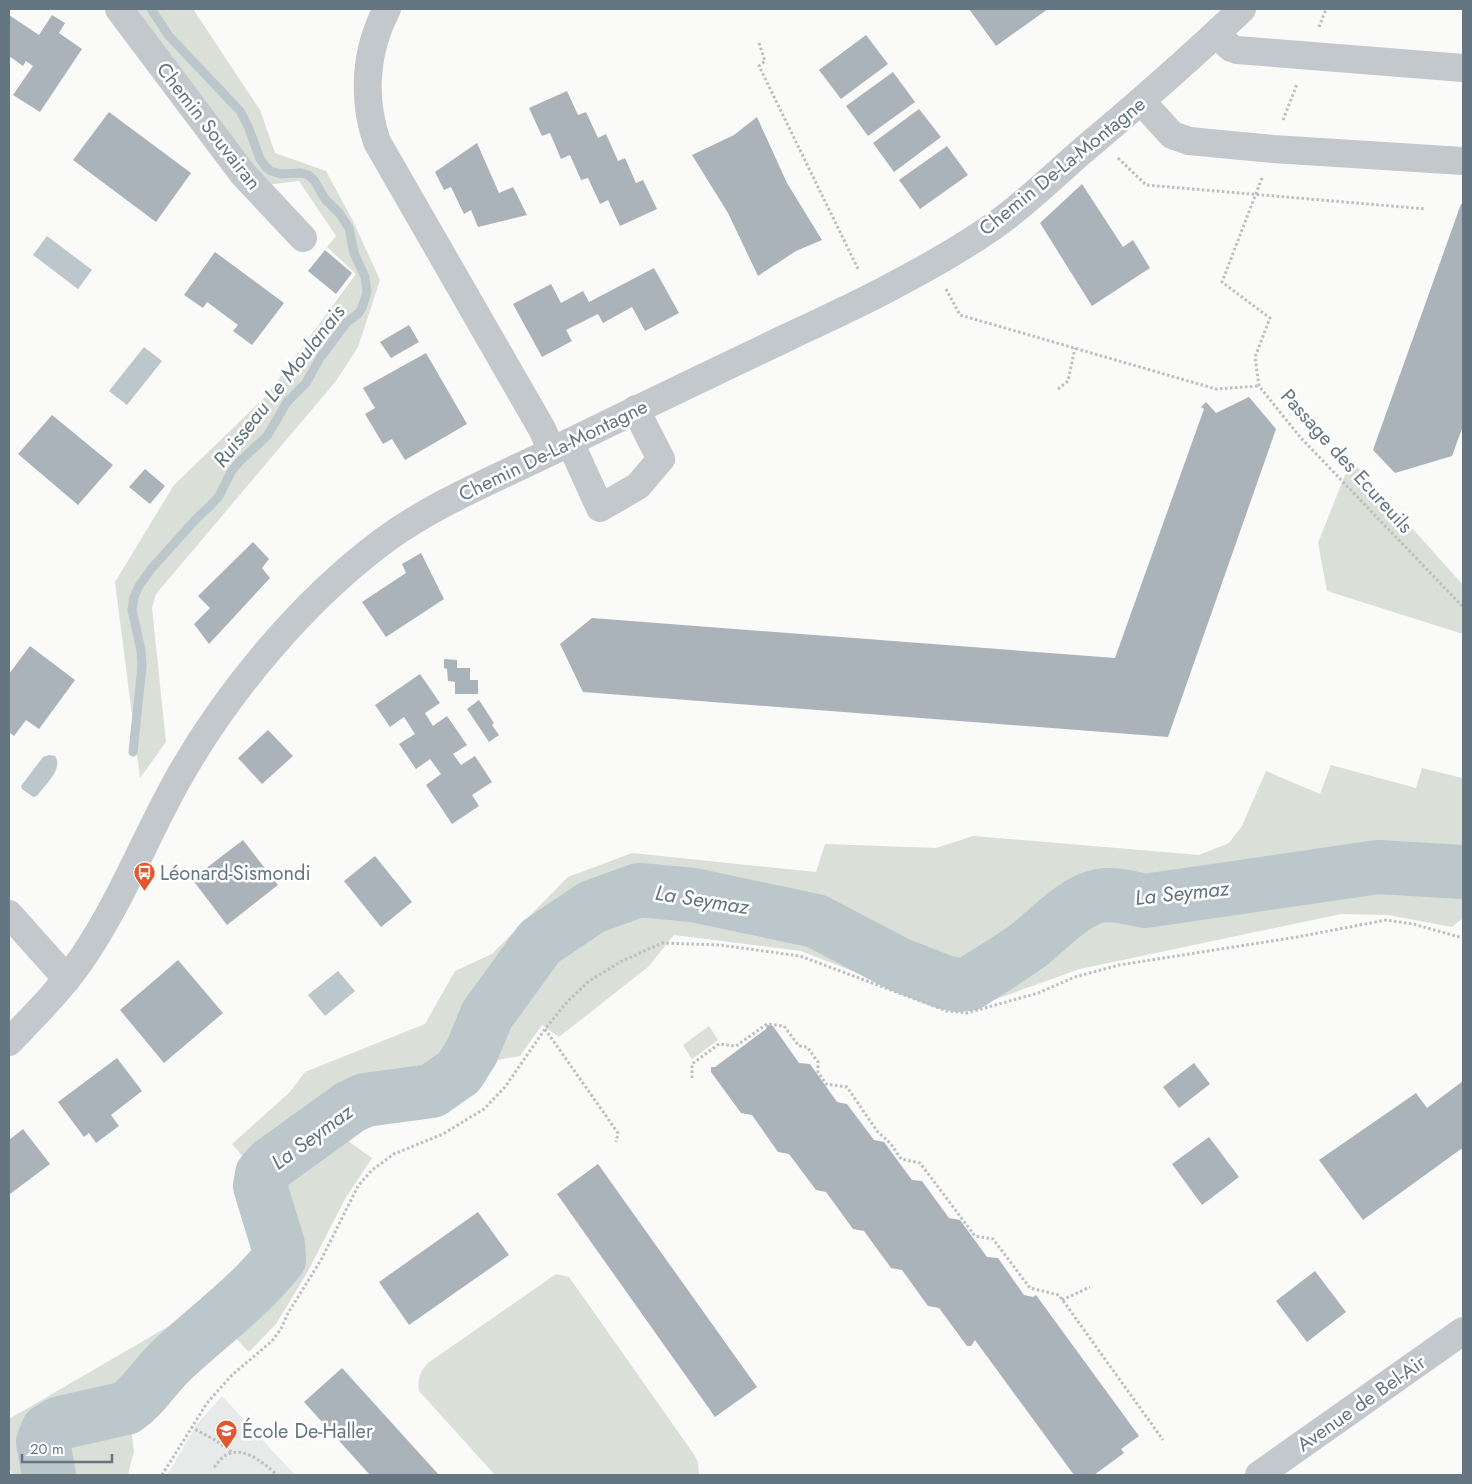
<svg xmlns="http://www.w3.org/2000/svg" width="1472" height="1484" viewBox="0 0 1472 1484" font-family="Jost,sans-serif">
  <rect width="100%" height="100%" fill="#fafaf8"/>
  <!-- built -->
  <polygon fill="#e8e9e9" points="222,1396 295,1475 167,1475 197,1424"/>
  <!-- green -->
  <g fill="#dadfd7">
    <polygon points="132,9 193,9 260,110 275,153 326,171 353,221 380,280 358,347 336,381 156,594 152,608 166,742 140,778 115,582 174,485 267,395 356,274 327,247 336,236 299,181 266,185"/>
    <polygon points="1351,460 1463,585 1463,634 1327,591 1318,543"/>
    <polygon points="1331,765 1416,788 1422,768 1462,778 1463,774 1463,918 1452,927 1388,915 1341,914 1080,969 982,1004 911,994 801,951 674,935 648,967 559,1037 542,1025 520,1056 491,1061 460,1099 435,1110 379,1118 348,1141 372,1158 345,1199 307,1273 276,1324 249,1352 227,1329 258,1303 289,1254 289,1234 269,1186 232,1144 290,1092 305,1072 425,1024 455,971 492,954 568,877 632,853 816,872 825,844 936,848 973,836 1199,855 1229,843 1242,826 1266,771 1320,794"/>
    <polygon points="709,1026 718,1040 692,1059 683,1045"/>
    <path d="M556 1274 569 1277 693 1453 698 1462 699 1475H495L419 1391C417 1379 420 1372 428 1363Z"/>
    <polygon points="176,1322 203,1364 130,1420 134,1451 128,1475 13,1475 9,1468 9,1419"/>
  </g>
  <!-- water -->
  <g fill="#bbc7cb">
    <polygon points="47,236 92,270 78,289 33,255"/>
    <polygon points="144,347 162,361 127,405 109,391"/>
    <path d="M49 755 55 756C64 769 44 786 37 796L33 797 22 789 21 786 43 757Z"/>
    <polygon points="338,971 355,991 325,1016 308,995"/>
  </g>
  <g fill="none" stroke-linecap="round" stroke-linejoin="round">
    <!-- stream -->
    <polyline stroke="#bbc7cb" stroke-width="9" points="133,752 142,666 141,650 132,610 134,597 139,586 151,569 196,519 211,505 219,496 231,472 239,462 267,436 287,402 306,383 320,358 347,322 358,314 362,308 367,292 365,277 354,253 349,228 340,214 325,199 314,180 308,175 301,173 281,174 271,171 266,167 260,159 248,126 240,111 169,36 151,9"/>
    <!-- river -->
    <path stroke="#bbc7cb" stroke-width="54" d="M49 1475 43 1442 48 1430 60 1423 126 1408C144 1396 155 1376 171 1361 207 1327 248 1298 279 1259L278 1245 260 1186 262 1174 271 1164 350 1107 365 1100 432 1091 446 1081 459 1072 472 1051 487 1015 540 942 592 907 639 890 693 895 816 921 898 964 944 982 959 985 969 984C989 971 1010 959 1030 944 1049 929 1074 901 1099 896 1114 893 1130 898 1145 901L1378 867 1463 872"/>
  </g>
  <!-- building -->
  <g fill="#aab3b9">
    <polygon points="969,9 1048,9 996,46"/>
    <polygon points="9,15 39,35 52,15 65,23 59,33 82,49 40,112 13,95 33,66 26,61 23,66 9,56"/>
    <polygon points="866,35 888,64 841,99 819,70"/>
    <polygon points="893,72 915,102 868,136 846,106"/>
    <polygon points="567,91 578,115 586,112 598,138 606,134 618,161 625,158 636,183 643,180 657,209 620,226 608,200 600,204 588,178 581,180 570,155 561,159 550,133 542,136 529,108"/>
    <polygon points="919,109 941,137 894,172 873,143"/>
    <polygon points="109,112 191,173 156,222 73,160"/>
    <polygon points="757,117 787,183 822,240 796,251 758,276 728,213 692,155 734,135"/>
    <polygon points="477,143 499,193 513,187 527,215 478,227 471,210 464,214 451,187 444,190 435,172"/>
    <polygon points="947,146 968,175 920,209 899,180"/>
    <polygon points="1082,184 1123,247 1133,240 1150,268 1092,306 1040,223"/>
    <polygon points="1461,204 1463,204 1463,426 1452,456 1395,473 1373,450"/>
    <polygon points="325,250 352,273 336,294 308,271"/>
    <polygon points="215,252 284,303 252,345 233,331 238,325 207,302 203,308 184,295"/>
    <polygon points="654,268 679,313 645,331 632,307 603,323 598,314 566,330 572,341 542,357 513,304 551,284 561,303 583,291 589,302"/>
    <polygon points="409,325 419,342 391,358 380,342"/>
    <polygon points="426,353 467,424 405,460 392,439 383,444 365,414 375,408 363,388"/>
    <polygon points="1249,397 1276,429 1168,737 583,692 560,644 592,618 1115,658 1204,409 1201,407 1206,402 1216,413"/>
    <polygon points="52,415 113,465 78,505 18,454"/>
    <polygon points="145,469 165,486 150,504 129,487"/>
    <polygon points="253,542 269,559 262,568 270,578 209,644 194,624 210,608 198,596"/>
    <polygon points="421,553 444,599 386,637 362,602 406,573 402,564"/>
    <polygon points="30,646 75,680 39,729 26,720 14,736 9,732 9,674"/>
    <polygon points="444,659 457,660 457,668 470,668 470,680 478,680 478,694 455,694 455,682 448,681 447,669 444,668"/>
    <polygon points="420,674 440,703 425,713 433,726 447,716 467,745 453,754 461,765 475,756 492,782 472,795 479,806 452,824 426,785 441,774 430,759 416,769 399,744 415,734 404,717 390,727 375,705"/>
    <polygon points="479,700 494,723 492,725 499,735 489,742 467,709"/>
    <polygon points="268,730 293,756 262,784 238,758"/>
    <polygon points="243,840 278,885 227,925 192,879"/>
    <polygon points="375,856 412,902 381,927 344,881"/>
    <polygon points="178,960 223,1013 164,1063 120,1010"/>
    <polygon points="767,1025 773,1026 799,1063 810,1064 837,1102 847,1104 874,1140 884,1142 912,1180 922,1181 949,1218 960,1220 987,1257 998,1258 1024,1295 1033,1297 1036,1295 1139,1436 1121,1449 1124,1453 1094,1475 1074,1475 975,1340 971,1346 967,1346 939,1308 928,1306 902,1270 891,1268 864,1231 853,1229 826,1192 816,1190 789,1154 778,1152 752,1115 741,1113 711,1072 711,1067 715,1067 766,1029"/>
    <polygon points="117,1058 142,1091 111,1115 119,1126 96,1143 89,1133 84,1137 58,1102"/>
    <polygon points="1194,1063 1210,1084 1179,1108 1163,1087"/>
    <polygon points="1463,1081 1463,1151 1461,1149 1363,1220 1319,1160 1416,1093 1427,1108"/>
    <polygon points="23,1129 50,1164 10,1194 9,1140"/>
    <polygon points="1209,1137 1239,1177 1202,1205 1172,1164"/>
    <polygon points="598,1164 757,1387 715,1417 557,1194"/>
    <polygon points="478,1212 509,1255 409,1325 379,1282"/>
    <polygon points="1315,1271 1346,1312 1307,1342 1276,1301"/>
    <polygon points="342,1368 439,1475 370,1475 304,1402"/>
  </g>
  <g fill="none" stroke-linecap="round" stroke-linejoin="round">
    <!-- path -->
    <g stroke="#bbbfc2" stroke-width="3" stroke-dasharray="2.5 2.5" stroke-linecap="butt">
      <polyline points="1319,27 1326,9"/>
      <polyline points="759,43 765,61 759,66 859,271"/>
      <polyline points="1283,120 1297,84"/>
      <polyline points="1118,158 1146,185 1426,209"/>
      <polyline points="1262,178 1222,282 1270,318 1255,357 1259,386 1300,437 1463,607"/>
      <polyline points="946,289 960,315 1216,389 1259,386"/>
      <polyline points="1058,389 1068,381 1075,348"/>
      <polyline points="545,1029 618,1133 616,1142"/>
      <polyline points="692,1078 692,1064 719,1044 736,1046 767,1024 784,1026 799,1046 807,1047 818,1062 818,1072 826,1084 847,1087 877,1131 891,1144 901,1159 920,1163 975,1236 993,1239 1030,1288 1059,1295 1163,1440"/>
      <polyline points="1062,1300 1090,1287"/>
      <polyline points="191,1427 215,1440 233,1453"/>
      <path d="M214 1467C217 1464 219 1461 222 1458 240 1442 264 1463 277 1475"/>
      <polyline points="162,1475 207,1403 232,1375 272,1341 281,1329 288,1313 321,1260 358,1186 372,1170 394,1154 443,1134 484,1109 505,1087 545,1029 567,1002 589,981 622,961 662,943 720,945 800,956 947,1011 967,1013 1038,993 1075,977 1119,965 1297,937 1386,920 1413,924 1463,938"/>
    </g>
    <!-- minor -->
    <g stroke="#c3c8cc" stroke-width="28">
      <polyline points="119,9 243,174 303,238"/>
      <path d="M387 9C365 50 362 99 377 142L542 429 552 451"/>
      <polyline points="1216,34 1231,48 1237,50 1463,68"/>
      <polyline points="1142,102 1172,135 1189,141 1273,149 1463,161"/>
      <polyline points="570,442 600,508 638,486 661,459 647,432 636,409"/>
      <polyline points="9,914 67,979"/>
      <path d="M9 1042C38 1012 67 983 89 948 124 894 147 834 178 779 227 692 302 602 382 542 430 506 488 482 542 456 624 415 706 376 788 337 826 319 864 302 900 282 936 263 973 242 1006 217 1032 197 1056 174 1081 152 1136 106 1190 59 1242 9"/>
      <polyline points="1259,1475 1463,1331"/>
    </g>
  </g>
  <!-- icons -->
  <defs>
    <symbol id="bus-pin" viewBox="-11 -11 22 30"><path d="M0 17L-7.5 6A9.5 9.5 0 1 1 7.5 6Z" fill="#e4572e" stroke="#fff"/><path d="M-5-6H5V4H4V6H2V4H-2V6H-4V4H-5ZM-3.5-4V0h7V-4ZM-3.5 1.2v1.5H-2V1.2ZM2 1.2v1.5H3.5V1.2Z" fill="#fff"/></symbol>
    <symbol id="school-pin" viewBox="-11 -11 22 30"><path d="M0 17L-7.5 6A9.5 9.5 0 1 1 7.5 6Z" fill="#e4572e" stroke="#fff"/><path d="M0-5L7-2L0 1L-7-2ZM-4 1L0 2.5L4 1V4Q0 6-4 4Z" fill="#fff"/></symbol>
  </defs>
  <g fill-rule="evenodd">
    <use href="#bus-pin" x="132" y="860" width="25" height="34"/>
    <use href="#school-pin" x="214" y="1418" width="25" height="34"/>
  </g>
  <g text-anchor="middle" stroke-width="5" stroke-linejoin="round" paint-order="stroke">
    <!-- street labels -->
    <g font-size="20" fill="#657683" stroke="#fff">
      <text transform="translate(209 126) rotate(52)" y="7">Chemin Souvairan</text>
      <text transform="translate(1062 166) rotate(-39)" y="7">Chemin De-La-Montagne</text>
      <text transform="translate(553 450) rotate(-26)" y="7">Chemin De-La-Montagne</text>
      <text transform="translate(1347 461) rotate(48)" y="7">Passage des Ecureuils</text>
      <text transform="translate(1361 1403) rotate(-35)" y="7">Avenue de Bel-Air</text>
    </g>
    <!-- poi labels -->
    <g font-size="20" fill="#657683" stroke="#fff" text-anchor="start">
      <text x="160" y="880">Léonard-Sismondi</text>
      <text x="242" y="1438">École De-Haller</text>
    </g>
    <!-- water labels -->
    <g font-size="21" font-style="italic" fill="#60757c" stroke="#fff">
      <text transform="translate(279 386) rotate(-52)" y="7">Ruisseau Le Moulanais</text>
      <text transform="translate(1182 893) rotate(-6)" y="7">La Seymaz</text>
      <text transform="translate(702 900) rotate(9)" y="7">La Seymaz</text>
      <text transform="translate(312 1137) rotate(-36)" y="7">La Seymaz</text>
    </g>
  </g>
  <!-- border -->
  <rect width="1472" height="1484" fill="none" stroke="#657683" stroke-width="20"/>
  <!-- scale -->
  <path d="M22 1454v8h90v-8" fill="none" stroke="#657683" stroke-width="2.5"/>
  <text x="30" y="1454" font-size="15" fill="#657683" stroke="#ffffff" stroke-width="4" paint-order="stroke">20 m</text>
</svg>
